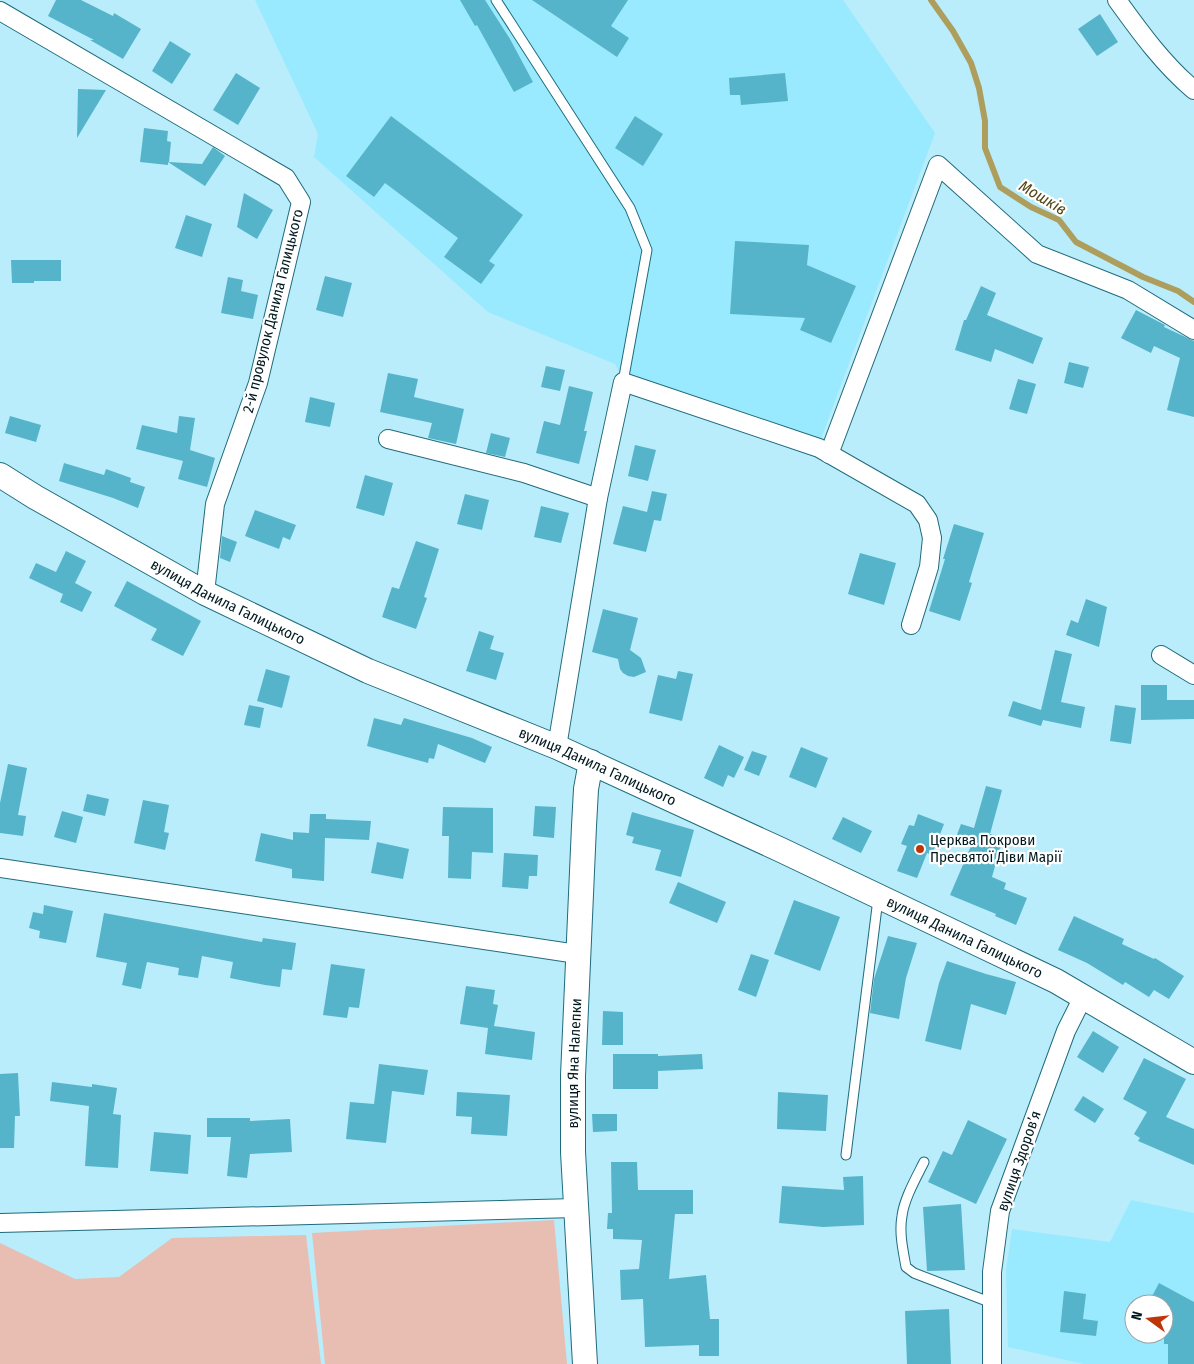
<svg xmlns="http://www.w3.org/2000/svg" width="1194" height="1364" viewBox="0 0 1194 1364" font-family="'Fira Sans Condensed',sans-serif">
  <rect width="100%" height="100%" fill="#b9edfb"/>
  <!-- built -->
  <g fill="#99eafe" fill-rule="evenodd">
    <polygon points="255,0 843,0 935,133 819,444 624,380 615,364 488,312 314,157 318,134"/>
    <path d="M1131 1200 1194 1213V1364H1084L1008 1347 1006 1270 1012 1229 1110 1242ZM1134 1304H1164V1334H1134Z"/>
  </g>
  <!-- green -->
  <g fill="#e8bdb2">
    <polygon points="554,1220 567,1364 325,1364 312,1233"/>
    <polygon points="306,1235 321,1364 0,1364 0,1243 75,1279 119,1277 172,1238"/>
  </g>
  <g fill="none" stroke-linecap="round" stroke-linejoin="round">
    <!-- stream -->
    <polyline stroke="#ae9e5d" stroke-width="6" points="931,0 953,31 971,63 979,88 985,121 985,148 1000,187 1031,207 1059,220 1076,242 1143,277 1178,291 1194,302"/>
  </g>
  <!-- building -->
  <g fill="#55b4ca">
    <polygon points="56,0 81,0 113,16 114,13 141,29 123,59 90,40 94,40 48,16"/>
    <polygon points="460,0 485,0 510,39 533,82 514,92 477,25 475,26"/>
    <polygon points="532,0 628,0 611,26 629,38 617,57"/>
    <polygon points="1100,14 1118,42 1097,56 1078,29"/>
    <polygon points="170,41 191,54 172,84 152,71"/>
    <polygon points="236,73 260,88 238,125 213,110"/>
    <polygon points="785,73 788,101 741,105 740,95 730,95 729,78"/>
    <polygon points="78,89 106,90 77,138"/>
    <polygon points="391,116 523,215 489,261 495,265 481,284 444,257 458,238 385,183 374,197 346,176"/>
    <polygon points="635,116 663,134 643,166 615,148"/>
    <polygon points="144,128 168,131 167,141 171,142 169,162 202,164 213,147 225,156 205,186 168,162 168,165 140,162"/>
    <polygon points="244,193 273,210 257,239 237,227"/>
    <polygon points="186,215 212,224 202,257 175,248"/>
    <polygon points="735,241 809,245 807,265 856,286 831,343 800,330 805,318 730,314"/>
    <polygon points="11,260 61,260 61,281 34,281 34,283 12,283"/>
    <polygon points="325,276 352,283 343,317 316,310"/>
    <polygon points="228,277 243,280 241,291 258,295 253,319 221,313"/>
    <polygon points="981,286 996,293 987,315 1043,338 1033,364 995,349 991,362 955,350 964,320 966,320"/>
    <polygon points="1136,310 1165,325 1164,327 1194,341 1194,417 1167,410 1180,358 1154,346 1151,353 1121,338"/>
    <polygon points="1069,362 1089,367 1083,388 1064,383"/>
    <polygon points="546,366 565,370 560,391 541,387"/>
    <polygon points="388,373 418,379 414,397 464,409 456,444 428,438 432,423 380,412"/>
    <polygon points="1018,379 1036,384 1027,414 1009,409"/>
    <polygon points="569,386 593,392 584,431 587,431 579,464 536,453 544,421 560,425"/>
    <polygon points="310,397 335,403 330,427 305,422"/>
    <polygon points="10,416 41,425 36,442 5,433"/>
    <polygon points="179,416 195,418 190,450 215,458 207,487 178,479 183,461 136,449 142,425 177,433"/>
    <polygon points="491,433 510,438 505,457 486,453"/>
    <polygon points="635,445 656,450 648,481 628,476"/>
    <polygon points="64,463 104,475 106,469 131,478 130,482 145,487 138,508 113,498 59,481"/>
    <polygon points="365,475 393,483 384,516 356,508"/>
    <polygon points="652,491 667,494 661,521 654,520 646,552 613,544 623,506 647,512"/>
    <polygon points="465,494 489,500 482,530 457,524"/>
    <polygon points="541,506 569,513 561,543 534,537"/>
    <polygon points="255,510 296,525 290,540 283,537 279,549 245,536"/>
    <polygon points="954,524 984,533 969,582 972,583 960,621 929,611 945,559 943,559"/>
    <polygon points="222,536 237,542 230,562 220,558"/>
    <polygon points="416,541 439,549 424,597 427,598 416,629 382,617 392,587 399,589"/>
    <polygon points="66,551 86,561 75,583 92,592 82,612 60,602 63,594 29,578 36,563 56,572"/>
    <polygon points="860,553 896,563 884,605 848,594"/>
    <polygon points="127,581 201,621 183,656 151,640 157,629 114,606"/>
    <polygon points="1086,599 1107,607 1099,647 1066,635 1071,620 1078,623"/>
    <polygon points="603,609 638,618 630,650 641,658 646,672 634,677 628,676 623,673 620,669 618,659 592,652"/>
    <polygon points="479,631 494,636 490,649 504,653 496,680 466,671"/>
    <polygon points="1055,650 1072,654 1061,702 1085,707 1081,728 1043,720 1041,726 1008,716 1013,701 1041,710"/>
    <polygon points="266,669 290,676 282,708 257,701"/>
    <polygon points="678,671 693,674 682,721 649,713 658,675 676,679"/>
    <polygon points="1141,685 1167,685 1167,700 1194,700 1194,719 1141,720"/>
    <polygon points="249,705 264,708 260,728 244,725"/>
    <polygon points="1115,705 1136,708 1131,744 1110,741"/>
    <polygon points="374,718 401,725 404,718 472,738 492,747 485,763 438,744 434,759 429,758 428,763 367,746"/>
    <polygon points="719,745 744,757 734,778 728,775 723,787 704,778"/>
    <polygon points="801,747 828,758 816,788 789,777"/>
    <polygon points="752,751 767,756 759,776 744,770"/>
    <polygon points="8,764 27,768 18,815 26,816 23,836 0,833 0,803"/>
    <polygon points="986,786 1002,790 990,834 1003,837 992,877 1006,883 1004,889 1027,898 1016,925 995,916 996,914 950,895 971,846 955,840 961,824 974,828"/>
    <polygon points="87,794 109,799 105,816 83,811"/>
    <polygon points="143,800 169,805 164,832 169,833 165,850 134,843"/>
    <polygon points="535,806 556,807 554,838 533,836"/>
    <polygon points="443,807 493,808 493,853 472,852 471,879 448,878 449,836 442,836"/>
    <polygon points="62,811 83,817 76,843 54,837"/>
    <polygon points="632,812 694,830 681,877 655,870 661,850 632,843 634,837 626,835"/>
    <polygon points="310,814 326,814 326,819 371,821 369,840 325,838 324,881 292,878 292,869 255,861 261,833 293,840 293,832 309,833"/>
    <polygon points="918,814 944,824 932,855 927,853 917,878 897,871 907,846 901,844 909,825 914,826"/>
    <polygon points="843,817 872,831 861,853 832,839"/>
    <polygon points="377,842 409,849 403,879 371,873"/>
    <polygon points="504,853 538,855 537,876 529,876 528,889 502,887"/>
    <polygon points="678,882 726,902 717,923 669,903"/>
    <polygon points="794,900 840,917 820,971 774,954"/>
    <polygon points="44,905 73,911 66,943 39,938 40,931 29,928 33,912 43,914"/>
    <polygon points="104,913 262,942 263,938 296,943 292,970 282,969 280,987 265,985 230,978 233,962 202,956 198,978 178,975 179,968 147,962 141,989 122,985 127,963 96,957"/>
    <polygon points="1074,916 1124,939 1122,944 1154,959 1155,958 1184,976 1169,999 1154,990 1149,997 1125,982 1123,985 1087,963 1058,950"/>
    <polygon points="888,936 917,943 906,978 899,1019 870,1013 874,979"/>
    <polygon points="751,954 769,960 756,997 738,990"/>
    <polygon points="947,961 986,974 1016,982 1006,1015 971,1004 961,1050 925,1041 939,983"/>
    <polygon points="331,964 365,969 359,1008 349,1007 347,1018 323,1015"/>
    <polygon points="466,986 495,990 493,1004 498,1005 494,1026 535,1032 532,1060 485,1054 488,1028 460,1024"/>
    <polygon points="603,1011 623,1012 623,1045 602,1045"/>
    <polygon points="1093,1031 1119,1047 1103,1073 1077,1057"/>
    <polygon points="613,1054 658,1054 658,1056 702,1054 703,1069 658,1071 658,1089 613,1089"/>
    <polygon points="1144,1058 1186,1079 1166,1117 1194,1129 1194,1165 1138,1141 1140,1138 1134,1134 1147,1112 1123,1099"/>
    <polygon points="379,1064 428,1070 424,1095 392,1091 386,1143 346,1139 350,1102 374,1104"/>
    <polygon points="18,1073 20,1116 15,1116 14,1148 0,1148 0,1074"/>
    <polygon points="52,1082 92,1087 92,1084 117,1088 113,1114 121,1115 118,1168 85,1166 89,1106 50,1101"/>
    <polygon points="457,1092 510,1095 507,1136 471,1134 472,1117 456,1116"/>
    <polygon points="778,1092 828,1095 826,1131 777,1129"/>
    <polygon points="1083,1096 1104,1109 1095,1123 1074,1110"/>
    <polygon points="592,1114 617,1114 617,1131 593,1132"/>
    <polygon points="207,1118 250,1118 250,1121 290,1119 292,1152 250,1154 247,1178 227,1176 231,1137 207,1137"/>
    <polygon points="968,1120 1007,1139 976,1204 928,1182 943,1151 952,1155"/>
    <polygon points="154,1132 191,1135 188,1174 150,1171"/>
    <polygon points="611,1162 637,1162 638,1190 693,1190 693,1214 675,1214 669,1279 706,1275 710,1319 719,1319 719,1356 699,1356 699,1345 645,1347 643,1299 621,1300 620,1270 639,1269 642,1240 613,1239 613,1229 607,1229 608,1213 612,1213"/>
    <polygon points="863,1176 864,1225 823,1227 779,1223 782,1186 844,1190 843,1177"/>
    <polygon points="961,1204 965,1270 927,1271 923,1207"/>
    <polygon points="1159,1283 1194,1302 1194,1364 1168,1364 1168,1344 1164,1344 1164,1304 1148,1304"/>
    <polygon points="1064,1291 1086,1294 1083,1319 1098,1321 1096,1336 1060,1332"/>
    <polygon points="949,1309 951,1364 907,1364 905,1311"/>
  </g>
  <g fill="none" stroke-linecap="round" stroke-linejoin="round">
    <defs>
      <g id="lane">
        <polyline points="496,0 630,208 647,250 623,382"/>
        <polyline points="846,1155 878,899"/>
        <path d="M924 1162C916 1178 904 1199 902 1216 899 1233 903 1250 906 1267L914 1273 992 1303"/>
      </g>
      <g id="street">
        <path d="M1117 0C1140 32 1164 65 1194 90"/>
        <polyline points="0,11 286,178 301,202 258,383 215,504 205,593"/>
        <polyline points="388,439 524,473 598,498"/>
        <polyline points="829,454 938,165 1037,254 1128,290 1194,330"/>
        <polyline points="1161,655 1194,675"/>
        <polyline points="557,747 598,498 623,382 819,448 917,504 928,520 932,538 929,567 911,625"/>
        <polyline points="0,868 577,954"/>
        <polyline points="0,1223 576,1208"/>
        <polyline points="992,1364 992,1272 1000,1211 1066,1031 1083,997"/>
      </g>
      <g id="secondary">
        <path id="s1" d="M0 475 35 497 205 593 368 671 557 747 779 849 1056 981 1194 1062"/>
        <path id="s2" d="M585 1364 573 1152V1076L584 826 586 789 591 762"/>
      </g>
    </defs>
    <!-- lane casing -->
    <use href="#lane" stroke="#1f6b7b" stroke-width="11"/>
    <!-- street casing -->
    <use href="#street" stroke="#1f6b7b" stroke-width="20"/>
    <!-- secondary casing -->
    <use href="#secondary" stroke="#1f6b7b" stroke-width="26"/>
    <!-- lane -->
    <use href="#lane" stroke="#fff" stroke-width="9"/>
    <!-- street -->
    <use href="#street" stroke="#fff" stroke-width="18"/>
    <!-- secondary -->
    <use href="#secondary" stroke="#fff" stroke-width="24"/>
  </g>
  <!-- markers -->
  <circle fill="#be3509" stroke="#fff" stroke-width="2" cx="920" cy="849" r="5"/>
  <g text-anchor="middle" stroke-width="4.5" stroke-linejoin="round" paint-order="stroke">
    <!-- street labels -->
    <g font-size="15" fill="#00191f" stroke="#fff">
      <text transform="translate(273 311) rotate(-76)" y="5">2-й провулок Данила Галицького</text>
      <text dy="5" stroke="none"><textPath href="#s1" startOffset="261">вулиця Данила Галицького</textPath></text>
      <text dy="5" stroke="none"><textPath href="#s1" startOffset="666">вулиця Данила Галицького</textPath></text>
      <text dy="5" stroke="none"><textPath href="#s1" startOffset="1071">вулиця Данила Галицького</textPath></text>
      <text dy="5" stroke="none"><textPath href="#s2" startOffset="301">вулиця Яна Налепки</textPath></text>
      <text transform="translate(1019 1161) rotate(-71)" y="5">вулиця Здоровʼя</text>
    </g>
    <!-- poi labels -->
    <g font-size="15" fill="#00191f" stroke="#fff" text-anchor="start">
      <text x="930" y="845">Церква Покрови<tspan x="930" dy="17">Пресвятої Діви Марії</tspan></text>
    </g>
    <!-- water labels -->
    <g font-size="16" font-style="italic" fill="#534614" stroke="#fff">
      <text transform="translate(1043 197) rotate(31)" y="6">Мошків</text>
    </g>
  </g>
  <!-- north arrow -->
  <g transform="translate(1149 1319) rotate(285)"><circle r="24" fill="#ffffff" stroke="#99a3a5"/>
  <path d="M0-4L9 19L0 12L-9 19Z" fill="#be3509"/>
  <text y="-8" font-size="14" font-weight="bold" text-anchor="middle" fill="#00191f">N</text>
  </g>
</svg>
